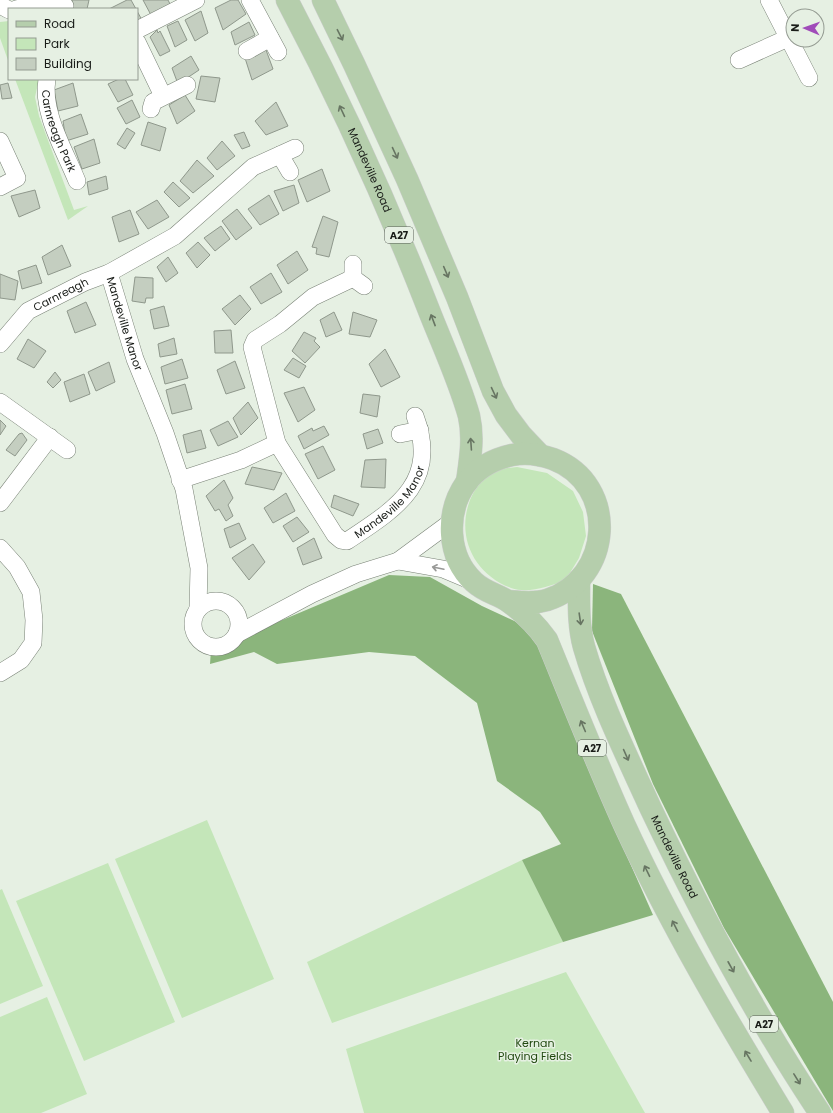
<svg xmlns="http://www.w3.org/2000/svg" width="833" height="1113" viewBox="0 0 833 1113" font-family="Poppins,sans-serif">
  <rect width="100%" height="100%" fill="#e6f0e3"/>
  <!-- green -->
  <g fill="#c4e6b9">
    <polygon points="9,21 9,63 0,38 0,22"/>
    <polygon points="15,79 39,79 35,97 39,116 74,210 88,206 68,220"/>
    <path d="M517 467 547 473 573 491 583 512 586 536 579 558 565 581C548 586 529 594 511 588 474 574 456 537 470 500 474 490 483 477 493 472 499 468 510 468 517 467Z"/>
    <polygon points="207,820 274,979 182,1018 115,859"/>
    <polygon points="522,860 563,942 332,1023 307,962"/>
    <polygon points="108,863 175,1022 84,1061 16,901"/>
    <polygon points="2,889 43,986 0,1004 0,890"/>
    <polygon points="566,972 645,1113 364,1113 346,1049"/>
    <polygon points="47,997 87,1094 41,1113 0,1113 0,1017"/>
  </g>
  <!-- forest -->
  <g fill="#8bb57c">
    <polygon points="389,575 430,577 482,606 536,631 584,759 653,915 563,942 522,860 561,844 540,812 497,781 477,703 415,656 369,652 277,664 254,652 210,664 211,650"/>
    <polygon points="593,584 621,594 833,1002 833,1111 724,928 653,784 592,631"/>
  </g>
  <!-- building -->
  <g fill="#c4cec0" stroke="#8f988c">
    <polygon points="72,0 89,0 87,9 71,9"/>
    <polygon points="127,0 131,0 136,9 109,9"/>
    <polygon points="143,0 168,0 170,4 151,15"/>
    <polygon points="231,0 238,0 246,14 223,30 215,8"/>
    <polygon points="137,11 142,20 137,23"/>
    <polygon points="201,11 208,33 195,41 185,20"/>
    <polygon points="178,21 187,40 175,47 167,26"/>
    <polygon points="249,22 255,35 235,45 231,32"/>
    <polygon points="157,30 158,33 160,31 170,51 160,56 150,37"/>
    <polygon points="266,50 273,69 252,80 245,58"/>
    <polygon points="191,56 199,70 178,84 172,68"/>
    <polygon points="201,76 220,78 215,102 196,99"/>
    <polygon points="119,79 125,79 133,95 118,102 108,84"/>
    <polygon points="8,83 12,98 2,99 0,85"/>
    <polygon points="73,83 78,106 58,111 54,90"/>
    <polygon points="185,95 195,111 177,124 169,105"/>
    <polygon points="132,100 140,117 126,124 117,108"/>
    <polygon points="276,102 288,126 266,135 255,121"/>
    <polygon points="81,114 88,134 66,141 63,121"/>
    <polygon points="148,122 166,128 160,151 141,145"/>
    <polygon points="127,128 135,133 125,149 117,144"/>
    <polygon points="244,132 250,146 242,149 234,135"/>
    <polygon points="94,139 100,163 82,169 74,147"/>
    <polygon points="222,141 235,156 217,170 207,158"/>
    <polygon points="197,160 214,176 193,193 180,181"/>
    <polygon points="322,169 330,191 307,202 298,180"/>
    <polygon points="106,176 108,189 89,195 87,182"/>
    <polygon points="173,182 190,198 179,207 164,192"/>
    <polygon points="294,185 299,203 283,211 274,191"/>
    <polygon points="35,190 40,208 19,217 11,196"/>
    <polygon points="269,195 279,214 260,225 248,209"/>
    <polygon points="157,200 169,217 148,229 136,212"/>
    <polygon points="237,209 252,228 236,240 222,221"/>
    <polygon points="130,210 139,234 119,242 112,217"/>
    <polygon points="323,216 338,222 329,257 316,254 317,248 312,247"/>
    <polygon points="221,226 230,239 215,251 204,238"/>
    <polygon points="198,242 210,255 197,268 186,253"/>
    <polygon points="62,245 71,266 48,275 42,257"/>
    <polygon points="297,251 308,270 288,284 277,265"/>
    <polygon points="168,257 178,273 166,282 157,267"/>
    <polygon points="36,265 42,283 22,289 18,271"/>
    <polygon points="271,273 282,292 261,304 250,287"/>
    <polygon points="0,274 18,281 15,300 0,298"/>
    <polygon points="135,277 153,278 153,298 146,298 145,303 132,301"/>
    <polygon points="240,295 251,309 235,325 222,309"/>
    <polygon points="86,302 96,325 75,333 67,311"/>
    <polygon points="164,306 169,326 154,329 150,310"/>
    <polygon points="334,312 342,330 326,337 320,320"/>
    <polygon points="353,312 377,320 370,337 349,334"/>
    <polygon points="231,330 233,353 215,353 214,331"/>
    <polygon points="304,332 316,338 314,341 320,347 305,363 292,351"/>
    <polygon points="174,338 177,354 160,357 158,344"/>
    <polygon points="28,339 46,351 34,368 17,359"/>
    <polygon points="385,349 400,377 381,387 369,364"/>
    <polygon points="293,358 306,366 299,378 284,370"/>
    <polygon points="182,359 188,378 165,384 161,367"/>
    <polygon points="235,361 245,388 226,394 217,370"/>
    <polygon points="109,362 115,382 96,391 88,372"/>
    <polygon points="55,372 61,380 53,388 47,382"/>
    <polygon points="84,374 90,394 70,402 64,382"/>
    <polygon points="185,384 192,409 172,414 166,390"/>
    <polygon points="304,387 315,410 298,422 284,393"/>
    <polygon points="363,394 380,396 377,417 360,413"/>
    <polygon points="248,402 258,418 241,435 233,418"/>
    <polygon points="0,420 6,426 0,435"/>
    <polygon points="228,421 238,437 218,446 210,430"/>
    <polygon points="324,426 329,435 304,449 298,436 312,428 313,431"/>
    <polygon points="378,429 383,443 367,449 363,434"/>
    <polygon points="201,430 206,448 187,453 183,435"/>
    <polygon points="22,433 27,440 15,456 6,450 19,434"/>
    <polygon points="323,446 335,470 318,479 305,454"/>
    <polygon points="386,459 385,488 361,487 365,460"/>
    <polygon points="252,467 282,473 274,490 245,484"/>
    <polygon points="224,480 233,498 228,505 233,516 226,521 219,509 215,511 206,496"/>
    <polygon points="286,493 295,511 273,523 264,508"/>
    <polygon points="334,495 359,504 353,516 331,507"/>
    <polygon points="297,517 309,532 293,542 283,526"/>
    <polygon points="239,523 246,539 230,548 224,529"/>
    <polygon points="314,538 322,558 303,565 297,548"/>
    <polygon points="253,544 265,562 249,580 232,558"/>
  </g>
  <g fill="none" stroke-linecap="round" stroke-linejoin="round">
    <defs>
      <g id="minor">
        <polyline points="250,0 278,52"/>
        <polyline points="769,0 809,78"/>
        <polyline points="0,5 9,10"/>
        <polyline points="16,9 33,5 65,6"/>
        <polyline points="137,30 196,0"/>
        <polyline points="137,42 163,96"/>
        <polyline points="247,51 270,38"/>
        <polyline points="739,60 788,38"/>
        <path id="s1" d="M47 79C41 112 65 151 77 181"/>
        <polyline points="151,109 153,102 187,85"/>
        <polyline points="0,141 17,178 0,187"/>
        <polyline points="280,155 290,172"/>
        <polyline points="353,264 353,278 364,286"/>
        <path id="s2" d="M109 273 135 359 165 433 184 489 199 568 198 609"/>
        <path id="s3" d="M353 278 313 297 280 324 255 340 252 347 277 443 335 535 341 540 347 541C395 509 440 483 415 416"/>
        <path id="s4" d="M0 344 28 311 85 282 109 273 175 236 253 167 295 148"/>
        <polyline points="0,402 67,450"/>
        <polyline points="400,434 420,430"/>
        <polyline points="180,480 241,460 277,443"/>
        <polyline points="0,503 50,437"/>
        <polyline points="0,548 17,567 31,592 34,620 33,643 21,660 0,673"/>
        <polyline points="398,561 443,569 474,582"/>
        <circle cx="216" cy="624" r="23"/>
        <polyline points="237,634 312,594 356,574 398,561 451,522"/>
      </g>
      <g id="major">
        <path id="s5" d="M287 0C340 100 387 203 428 308 442 344 459 380 469 416 474 438 470 460 467 482"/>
        <polyline points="323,0 354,64 407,179 457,297 493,391 506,415 521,435 540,455"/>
        <path id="s6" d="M579 580C579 602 578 625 584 647 600 702 627 756 651 809 701 914 755 1016 820 1113"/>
        <path d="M508 601C521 602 534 604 547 600 613 579 619 484 553 459 539 454 526 452 512 455 494 459 477 468 466 483 445 513 447 557 474 582 486 593 498 594 509 602 523 612 537 626 547 640 572 701 597 764 624 824 670 924 726 1019 783 1113"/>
      </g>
    </defs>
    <!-- minor casing -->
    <use href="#minor" stroke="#798276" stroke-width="18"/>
    <!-- major casing -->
    <use href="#major" stroke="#cccdcc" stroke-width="23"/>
    <!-- minor -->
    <use href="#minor" stroke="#fff" stroke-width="17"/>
    <!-- major -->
    <use href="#major" stroke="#b5ceac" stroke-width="22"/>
  </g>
  <!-- one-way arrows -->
  <defs><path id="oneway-shaft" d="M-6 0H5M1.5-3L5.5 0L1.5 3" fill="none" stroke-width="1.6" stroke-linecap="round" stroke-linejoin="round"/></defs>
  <g stroke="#677562">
    <use href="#oneway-shaft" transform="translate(340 35) rotate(63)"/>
    <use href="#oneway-shaft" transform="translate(342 111) rotate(-115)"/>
    <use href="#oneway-shaft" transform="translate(395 153) rotate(65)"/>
    <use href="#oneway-shaft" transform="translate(446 272) rotate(67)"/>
    <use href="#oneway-shaft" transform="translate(433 320) rotate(-111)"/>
    <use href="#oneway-shaft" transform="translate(494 393) rotate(65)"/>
    <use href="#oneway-shaft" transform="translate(471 444) rotate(-94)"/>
    <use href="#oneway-shaft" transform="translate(580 619) rotate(82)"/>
    <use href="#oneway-shaft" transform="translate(583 726) rotate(-113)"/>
    <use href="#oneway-shaft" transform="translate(626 755) rotate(66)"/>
    <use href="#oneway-shaft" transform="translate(647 871) rotate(-116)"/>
    <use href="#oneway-shaft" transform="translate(675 926) rotate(-117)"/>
    <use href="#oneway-shaft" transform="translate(731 967) rotate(61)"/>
    <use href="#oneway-shaft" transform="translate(748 1056) rotate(-121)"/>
    <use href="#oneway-shaft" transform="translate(797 1079) rotate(58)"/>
  </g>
  <use stroke="#989997" href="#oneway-shaft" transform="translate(438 568) rotate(-168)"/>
  <g text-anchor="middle" stroke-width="3" stroke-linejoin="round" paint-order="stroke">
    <!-- shield labels -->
    <g fill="#e6f0e3" stroke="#565c55" stroke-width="1">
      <rect x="385" y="227" width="28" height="16" rx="3"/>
      <rect x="578" y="740" width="28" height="16" rx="3"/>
      <rect x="750" y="1016" width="28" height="16" rx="3"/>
    </g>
    <g font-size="10" font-weight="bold" fill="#191c18">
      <text x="399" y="239">A27</text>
      <text x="592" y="752">A27</text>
      <text x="764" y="1028">A27</text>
    </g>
    <!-- street labels -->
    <g font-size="11" fill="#191c18" stroke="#e6f0e3">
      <text dy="4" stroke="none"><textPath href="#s1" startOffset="54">Carnreagh Park</textPath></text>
      <text dy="4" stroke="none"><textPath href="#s5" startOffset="189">Mandeville Road</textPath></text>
      <text dy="4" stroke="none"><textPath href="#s4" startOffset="80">Carnreagh</textPath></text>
      <text dy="4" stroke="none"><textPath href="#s2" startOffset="53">Mandeville Manor</textPath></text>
      <text dy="4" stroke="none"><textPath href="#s3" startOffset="405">Mandeville Manor</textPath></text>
      <text dy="4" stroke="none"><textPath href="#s6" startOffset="296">Mandeville Road</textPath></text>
    </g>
    <!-- park labels -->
    <g font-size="11" fill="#214910" stroke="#e6f0e3">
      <text x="535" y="1047">Kernan<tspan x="535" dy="13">Playing Fields</tspan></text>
    </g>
  </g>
  <!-- legend -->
  <rect x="8" y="8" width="130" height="72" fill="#e6f0e3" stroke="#949b92"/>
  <rect x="16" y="21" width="20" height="6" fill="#b5ceac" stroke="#949b92"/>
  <text x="44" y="28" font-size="12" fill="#191c18">Road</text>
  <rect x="16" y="38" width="20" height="12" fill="#c4e6b9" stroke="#949b92"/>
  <text x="44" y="48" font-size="12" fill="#191c18">Park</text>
  <rect x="16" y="58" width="20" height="12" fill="#c4cec0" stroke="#949b92"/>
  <text x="44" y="68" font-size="12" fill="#191c18">Building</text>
  <!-- north arrow -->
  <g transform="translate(805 28) rotate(272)"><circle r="19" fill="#e6f0e3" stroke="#949b92"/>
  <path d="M0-3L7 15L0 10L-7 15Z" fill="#a04bb9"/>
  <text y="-6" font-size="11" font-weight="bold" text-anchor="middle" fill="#191c18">N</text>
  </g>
</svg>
